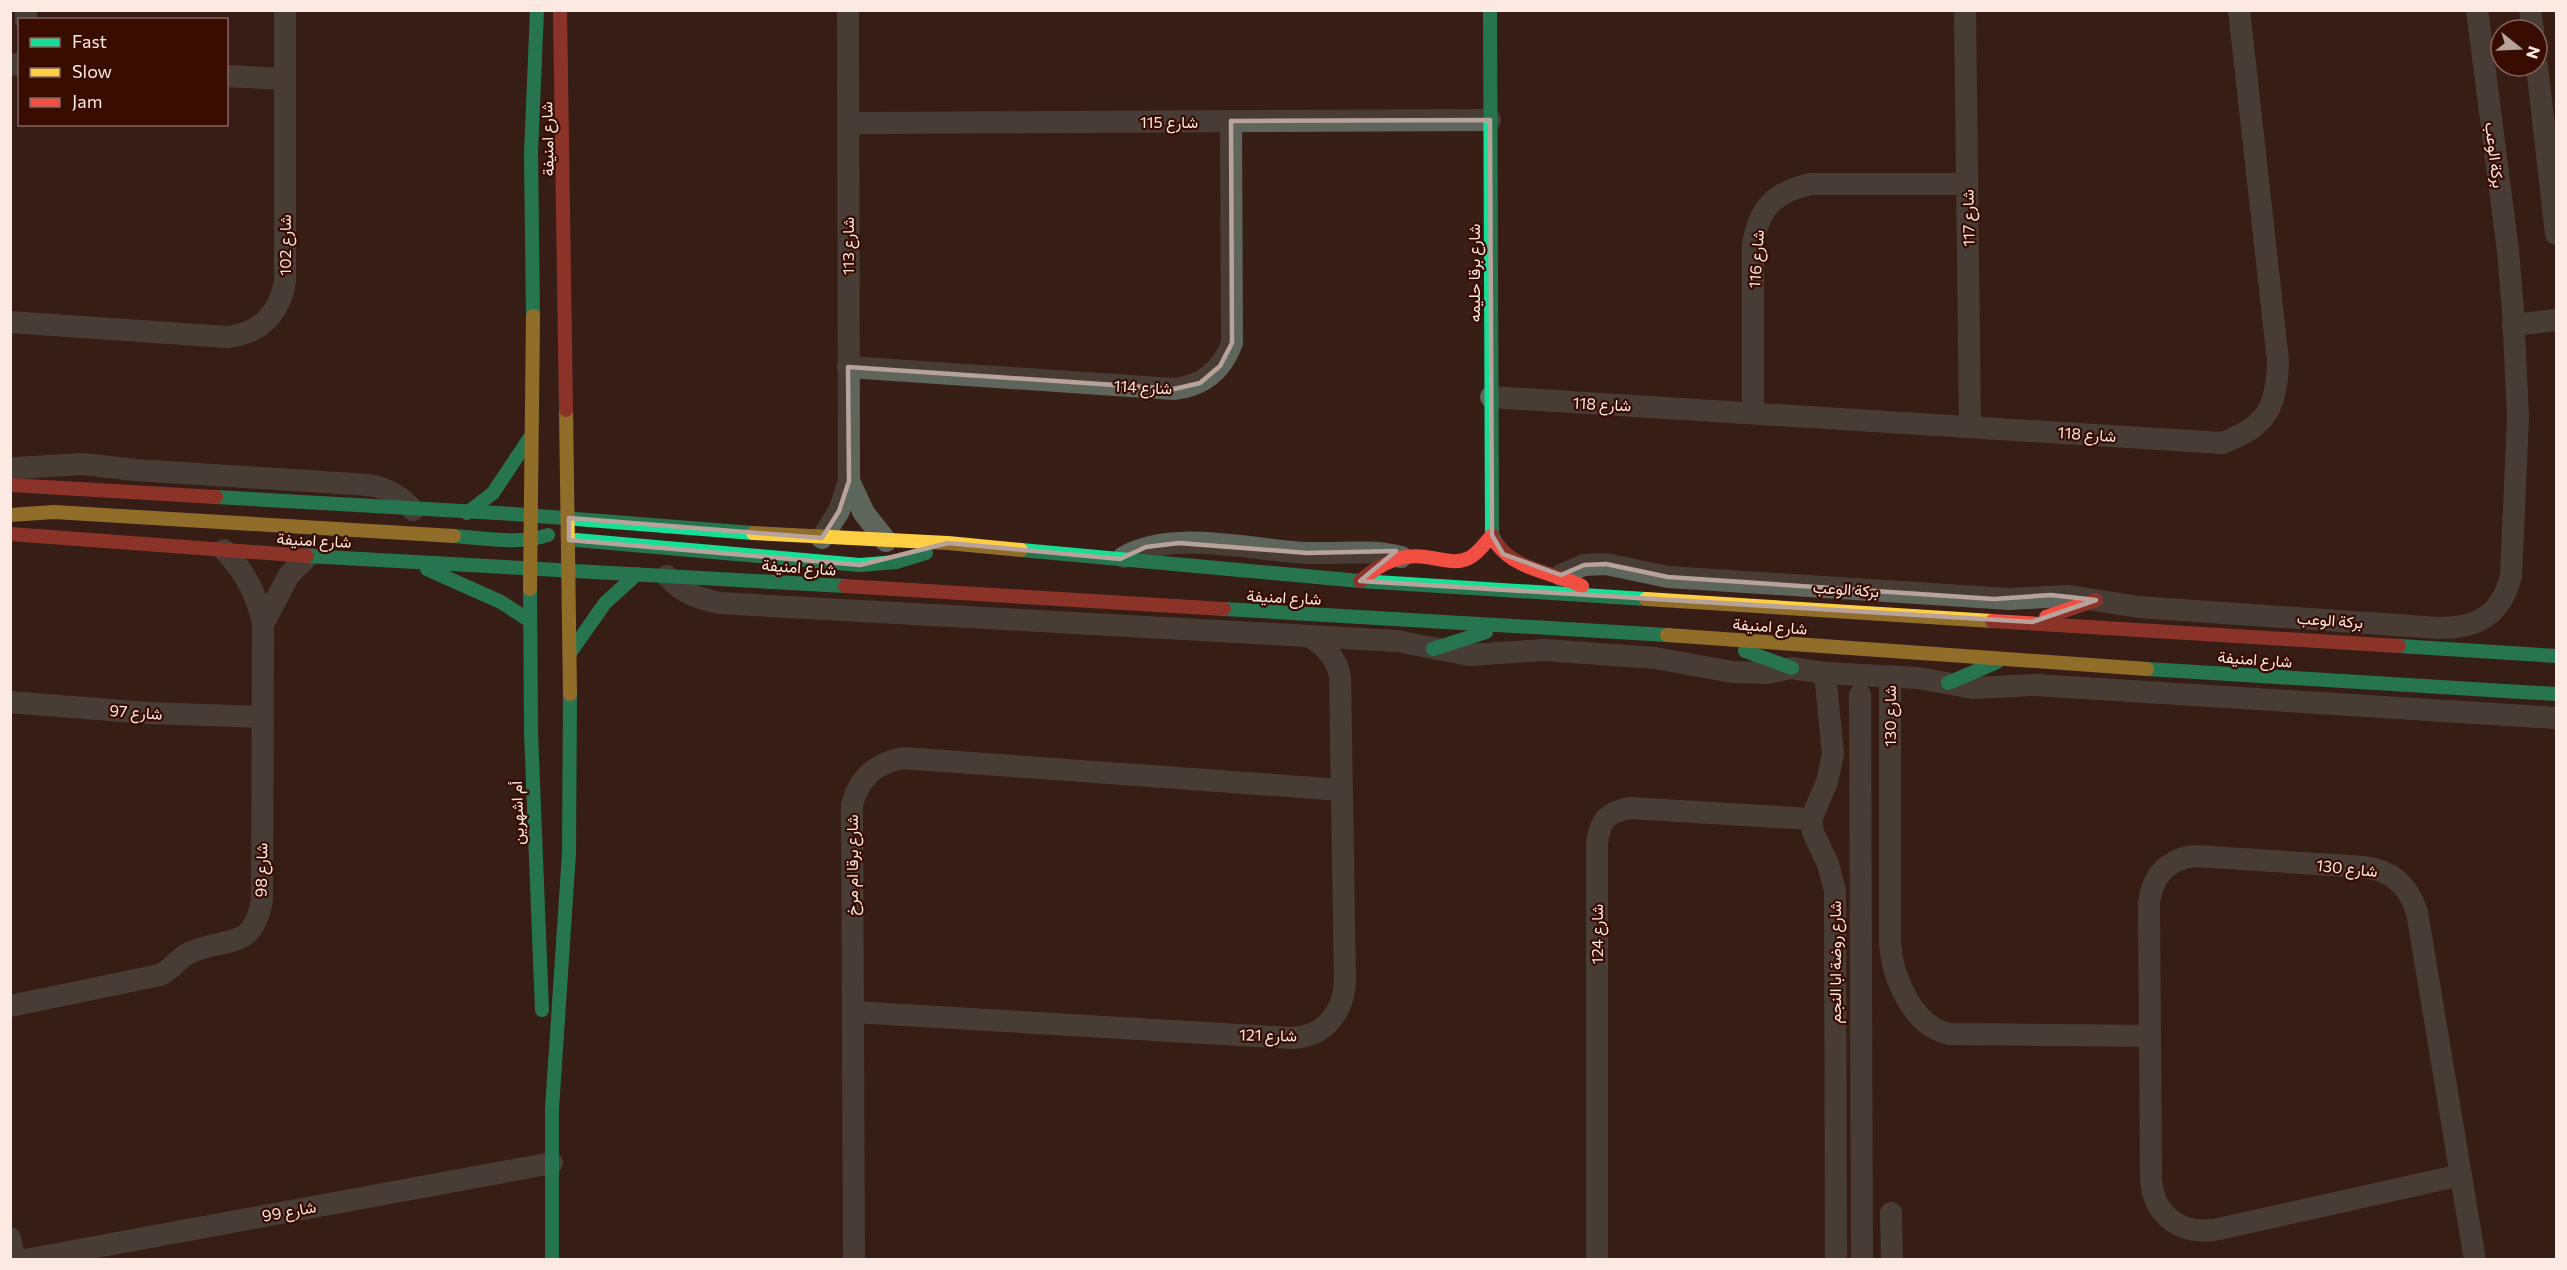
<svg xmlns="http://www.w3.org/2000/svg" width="2567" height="1270" viewBox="0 0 2567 1270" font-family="Commissioner,Vazirmatn,sans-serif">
  <rect width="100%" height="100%" fill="#371e16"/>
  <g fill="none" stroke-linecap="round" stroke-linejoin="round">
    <!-- street -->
    <g stroke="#5e655d" stroke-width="22">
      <polyline points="1965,10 1970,426"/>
      <polyline points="2530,10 2533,30"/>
      <polyline points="26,20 26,10"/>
      <polyline points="10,64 20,65"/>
      <polyline points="2537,66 2556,234"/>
      <polyline points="226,76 285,79"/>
      <polyline points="848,123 1490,120"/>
      <path d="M10 322 227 337C260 334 280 313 285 281V10"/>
      <polyline points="2513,325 2556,320"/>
      <path d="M848 367 1174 389C1203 386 1222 370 1232 343L1231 121"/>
      <path d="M1491 397 2222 443C2266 427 2277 408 2278 361L2239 10"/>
      <path d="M1753 413V244C1759 208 1774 192 1811 184H1967"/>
      <path d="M15 468 83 464 136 470 369 485C388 488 401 496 413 510"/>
      <polyline points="849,481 864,513 886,541"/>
      <polyline points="822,538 839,511 849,481 848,10"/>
      <path d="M1124 557C1176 528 1252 551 1309 553 1342 554 1368 549 1401 557"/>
      <path d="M1561 575 1584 565 1606 564 1668 577 2009 599 2069 596 2139 607 2439 628C2478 628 2501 615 2511 576L2518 418 2513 311 2508 251 2477 10"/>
      <path d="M667 576C682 593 697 598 719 603L1397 641 1469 655 1544 650 1655 658 1732 672 1767 673 1792 668 1825 673 1918 678 1973 688 2036 685 2556 718"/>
      <polyline points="263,624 289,575 308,556"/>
      <polyline points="1825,673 1833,754 1827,782 1811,819 1813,832 1828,864 1835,891 1836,1260"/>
      <path d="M1890 676V942C1892 976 1912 1027 1950 1034L2150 1036"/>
      <polyline points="1860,695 1862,1260"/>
      <polyline points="10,702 147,713 261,717"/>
      <path d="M10 1006 160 975C172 970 178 958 189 953 224 936 253 953 262 900L263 624C257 594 245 572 224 550"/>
      <path d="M853 1012 1290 1038C1323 1038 1343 1014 1345 982L1340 676C1336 658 1326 646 1310 637"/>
      <path d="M2461 1175 2214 1230C2179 1234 2154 1215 2151 1180L2149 903C2152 876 2168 859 2195 856L2364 867C2391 870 2408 885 2417 912L2475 1260"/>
      <polyline points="1891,1213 1892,1260"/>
      <polyline points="10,1238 15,1260"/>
      <polyline points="25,1260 552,1163"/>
      <path d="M854 1260 852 805C859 778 875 763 903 758L1342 790"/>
      <path d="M1597 1260V843C1600 820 1607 812 1630 808L1811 819"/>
    </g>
    <!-- fast -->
    <g stroke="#16e098" stroke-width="14">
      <polyline points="1490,10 1492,535 1497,544"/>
      <polyline points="533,316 531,153 537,10"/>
      <polyline points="216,497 513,514 753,533"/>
      <polyline points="467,513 493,493 531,436"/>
      <path d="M454 536C484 538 519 545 548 535"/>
      <polyline points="576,540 860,565 896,562 926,553"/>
      <polyline points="1021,550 1360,581 1646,599"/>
      <polyline points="307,556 845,586"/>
      <polyline points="427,569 501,602 530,621"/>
      <polyline points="530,589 531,732 542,1010"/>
      <polyline points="1224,609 1667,635"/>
      <polyline points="2399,646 2556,656"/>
      <polyline points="1433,649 1486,632"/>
      <polyline points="1745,651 1792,668"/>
      <polyline points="570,653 605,603 637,574"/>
      <polyline points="2147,669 2556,694"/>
      <polyline points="1948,683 1997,662"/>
      <polyline points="552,1260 552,1109 569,853 570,694"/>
    </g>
    <!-- slow -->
    <g stroke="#ffcf43" stroke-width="14">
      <polyline points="566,410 570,694"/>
      <polyline points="10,515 54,512 454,536"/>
      <polyline points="753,533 948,543 1021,550"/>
      <polyline points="530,589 533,316"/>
      <polyline points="1646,599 1992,621"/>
      <polyline points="1667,635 2147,669"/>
    </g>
    <!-- jam -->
    <g stroke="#f24e42" stroke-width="14">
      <polyline points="560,10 566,410"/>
      <polyline points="10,485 216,497"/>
      <polyline points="10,534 307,556"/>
      <path d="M1497 544C1515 570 1555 573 1582 586"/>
      <path d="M1360 581C1382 562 1403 552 1432 558 1445 560 1457 564 1469 558 1479 553 1485 543 1492 535"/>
      <polyline points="845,586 1224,609"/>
      <polyline points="2046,617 2096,600"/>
      <polyline points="1992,621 2399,646"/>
    </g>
  </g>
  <!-- marked area -->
  <path d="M0 0H2567V1270H0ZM1490 120 1492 535 1503 554 1561 575 1584 565 1606 564 1668 577 1994 599 2051 595 2096 600 2032 622 1360 581 1396 551 1307 553 1179 543 1146 547 1120 559 948 543 860 565 569 540V518L822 538 839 511 849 481 848 367 1174 389 1200 383 1220 366 1232 343 1231 121Z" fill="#371e16" fill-opacity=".55" fill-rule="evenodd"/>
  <path fill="none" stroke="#b8a29c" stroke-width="4.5" stroke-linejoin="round" d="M1490 120 1492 535 1503 554 1561 575 1584 565 1606 564 1668 577 1994 599 2051 595 2096 600 2032 622 1360 581 1396 551 1307 553 1179 543 1146 547 1120 559 948 543 860 565 569 540V518L822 538 839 511 849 481 848 367 1174 389 1200 383 1220 366 1232 343 1231 121Z"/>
  <g text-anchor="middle" stroke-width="4.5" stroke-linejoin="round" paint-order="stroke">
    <!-- street labels -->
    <g font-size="16" fill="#fde9e4" stroke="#390c01">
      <text x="1169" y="128">شارع 115</text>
      <text transform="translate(547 139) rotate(-91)" y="6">شارع امنيفة</text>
      <text transform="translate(2495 155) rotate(83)" y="6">بركة الوعب</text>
      <text transform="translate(1968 218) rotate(-91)" y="6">شارع 117</text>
      <text transform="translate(285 245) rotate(-90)" y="6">شارع 102</text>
      <text transform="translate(848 246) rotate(-90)" y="6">شارع 113</text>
      <text transform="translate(1756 259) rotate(-86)" y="6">شارع 116</text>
      <text transform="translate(1474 273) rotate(-90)" y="6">شارع برقا حليمه</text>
      <text transform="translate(1143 387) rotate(3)" y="6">شارع 114</text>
      <text transform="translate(1602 404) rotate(3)" y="6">شارع 118</text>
      <text transform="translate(2087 434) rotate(4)" y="6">شارع 118</text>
      <text transform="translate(314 540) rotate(3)" y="6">شارع امنيفة</text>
      <text transform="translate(799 567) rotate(4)" y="6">شارع امنيفة</text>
      <text transform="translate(1846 589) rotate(4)" y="6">بركة الوعب</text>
      <text transform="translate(1284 597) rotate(3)" y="6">شارع امنيفة</text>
      <text transform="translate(2330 620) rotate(4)" y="6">بركة الوعب</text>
      <text transform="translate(1770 626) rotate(4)" y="6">شارع امنيفة</text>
      <text transform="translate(2255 659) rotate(4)" y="6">شارع امنيفة</text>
      <text transform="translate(136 712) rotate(4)" y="6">شارع 97</text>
      <text transform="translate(1890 716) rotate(-90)" y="6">شارع 130</text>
      <text transform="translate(517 813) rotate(-92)" y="6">أم اشهرين</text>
      <text transform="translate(852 865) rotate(-90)" y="6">شارع برقا ام مرخ</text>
      <text transform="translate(2347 868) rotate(6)" y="6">شارع 130</text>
      <text transform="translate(261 870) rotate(-89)" y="6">شارع 98</text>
      <text transform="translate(1597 934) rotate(-90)" y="6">شارع 124</text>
      <text transform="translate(1835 962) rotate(-90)" y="6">شارع روضة ابا النجم</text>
      <text transform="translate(1268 1035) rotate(1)" y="6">شارع 121</text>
      <text transform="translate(289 1211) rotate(-10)" y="6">شارع 99</text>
    </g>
  </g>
  <!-- border -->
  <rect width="2567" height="1270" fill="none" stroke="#fde9e4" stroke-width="24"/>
  <!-- legend -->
  <rect x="18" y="18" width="210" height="108" fill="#390c01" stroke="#87645c" stroke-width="1.5"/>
  <rect x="30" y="38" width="30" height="9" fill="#16e098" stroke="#87645c" stroke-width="1.5"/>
  <text x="72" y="48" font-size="18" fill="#fde9e4">Fast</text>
  <rect x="30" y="68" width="30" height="9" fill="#ffcf43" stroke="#87645c" stroke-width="1.5"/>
  <text x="72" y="78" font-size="18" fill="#fde9e4">Slow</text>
  <rect x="30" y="98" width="30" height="9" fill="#f24e42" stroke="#87645c" stroke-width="1.5"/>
  <text x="72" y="108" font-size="18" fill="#fde9e4">Jam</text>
  <!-- north arrow -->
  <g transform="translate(2519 48) rotate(108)"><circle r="28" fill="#390c01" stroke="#87645c" stroke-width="1.5"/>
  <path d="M0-4.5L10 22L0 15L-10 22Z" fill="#b8a29c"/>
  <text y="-9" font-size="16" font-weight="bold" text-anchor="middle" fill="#fde9e4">N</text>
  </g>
</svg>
